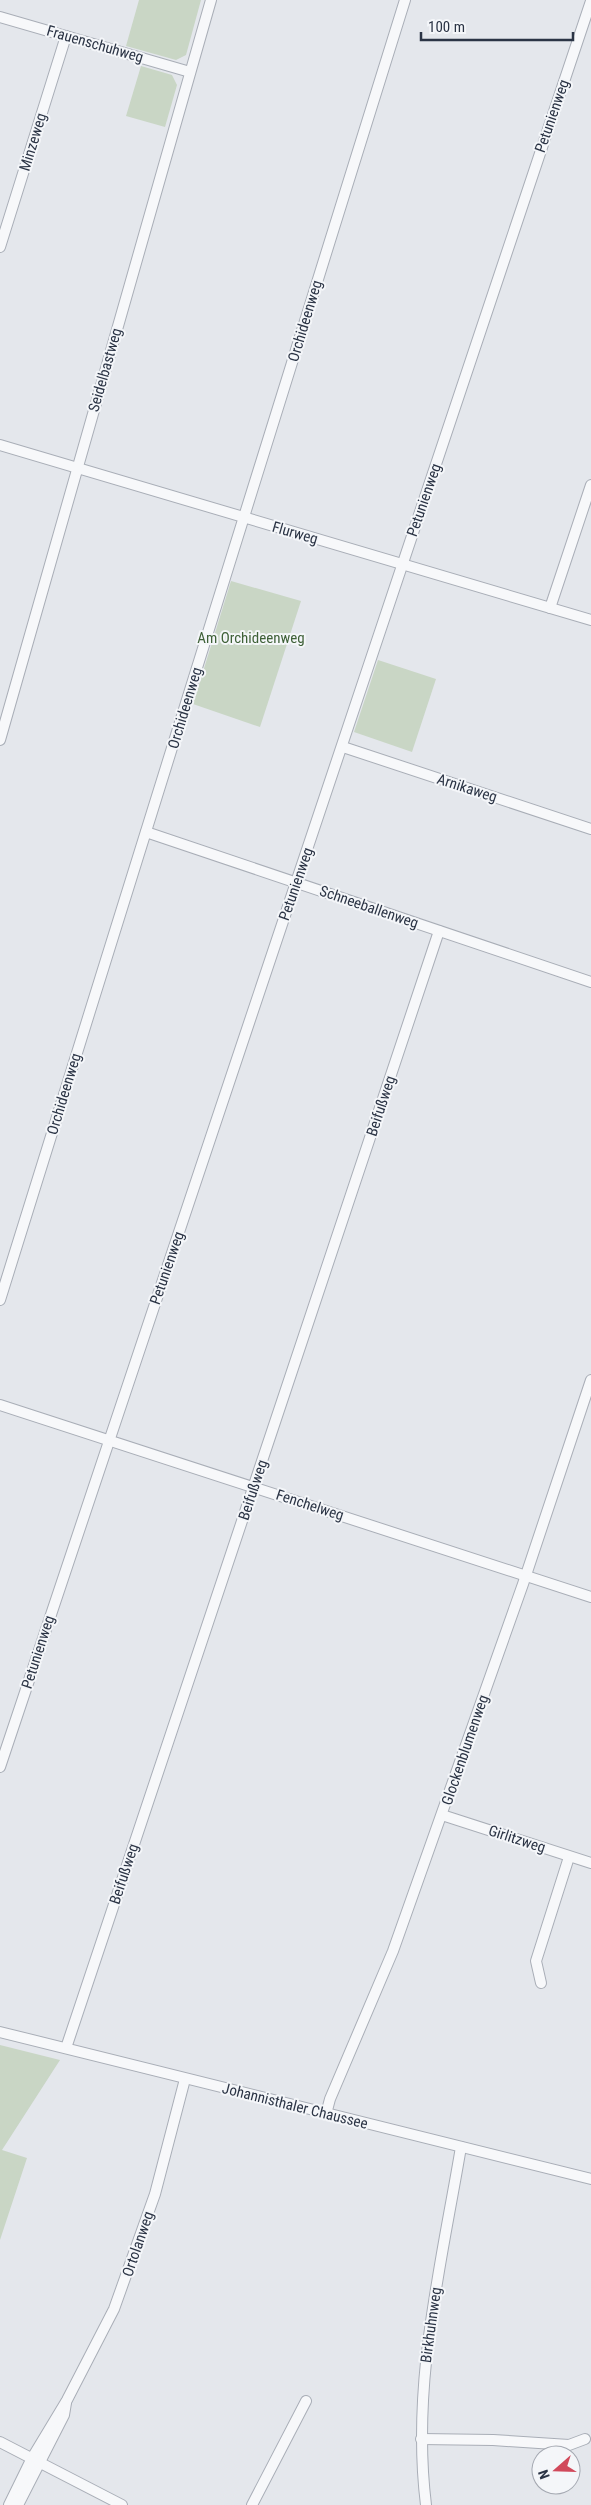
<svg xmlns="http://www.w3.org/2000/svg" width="591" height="2505" viewBox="0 0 591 2505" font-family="'Roboto Condensed',sans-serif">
  <rect width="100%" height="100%" fill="#e4e7ec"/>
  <!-- green -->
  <g fill="#c9d6c5">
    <polygon points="139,0 201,0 186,55 176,60 126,46"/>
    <polygon points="141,66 172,75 177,85 165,127 126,116"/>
    <polygon points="231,581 301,601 260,727 193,704"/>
    <polygon points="378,660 436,679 412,752 354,732"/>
    <polygon points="0,2045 60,2060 2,2150 27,2158 0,2240"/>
  </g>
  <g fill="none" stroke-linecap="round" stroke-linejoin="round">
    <defs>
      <g id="minor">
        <polyline points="0,17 190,72"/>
        <polyline points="0,247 66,36"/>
        <polyline points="0,445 591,620"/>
        <polyline points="550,608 591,485"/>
        <polyline points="0,740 211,0"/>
        <polyline points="343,747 591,829"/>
        <polyline points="146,832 591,982"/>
        <polyline points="0,1300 405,0"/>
        <polyline points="0,1405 591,1597"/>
        <polyline points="0,1767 591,1"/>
        <polyline points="442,1815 591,1863"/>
        <polyline points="541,1983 536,1961 569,1857"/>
        <polyline points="0,2032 591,2179"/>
        <polyline points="66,2048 439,931"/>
        <polyline points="326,2114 330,2099 393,1951 523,1584 591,1380"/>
        <polyline points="421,2439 493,2440 569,2445 585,2439"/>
        <polyline points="0,2442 122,2505"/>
        <polyline points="9,2505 32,2458 67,2400 114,2309 155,2194 185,2079"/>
        <polyline points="18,2505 64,2415 66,2403"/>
        <polyline points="252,2505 306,2401"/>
        <path d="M426 2505C411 2384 441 2266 461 2147"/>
      </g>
    </defs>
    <!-- minor casing -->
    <use href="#minor" stroke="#a9aeb7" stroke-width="12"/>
    <!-- minor -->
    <use href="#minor" stroke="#f7f8fa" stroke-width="10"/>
  </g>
  <g text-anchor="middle" stroke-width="4" stroke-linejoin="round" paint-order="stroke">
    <!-- street labels -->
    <g font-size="15" fill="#2b3445" stroke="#f4f6f9">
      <text transform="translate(95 44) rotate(16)" y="5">Frauenschuhweg</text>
      <text transform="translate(552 116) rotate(-71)" y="5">Petunienweg</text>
      <text transform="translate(33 142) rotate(-73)" y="5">Minzeweg</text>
      <text transform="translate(305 321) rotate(-73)" y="5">Orchideenweg</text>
      <text transform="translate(105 370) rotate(-74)" y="5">Seidelbastweg</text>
      <text transform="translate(424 500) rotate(-71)" y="5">Petunienweg</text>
      <text transform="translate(295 533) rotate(16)" y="5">Flurweg</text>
      <text transform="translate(185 708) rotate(-73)" y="5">Orchideenweg</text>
      <text transform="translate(467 788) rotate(18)" y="5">Arnikaweg</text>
      <text transform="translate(296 884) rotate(-71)" y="5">Petunienweg</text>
      <text transform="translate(369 907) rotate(19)" y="5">Schneeballenweg</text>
      <text transform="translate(64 1094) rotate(-73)" y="5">Orchideenweg</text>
      <text transform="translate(381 1106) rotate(-72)" y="5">Beifußweg</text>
      <text transform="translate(167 1268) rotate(-71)" y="5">Petunienweg</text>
      <text transform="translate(253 1490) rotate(-72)" y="5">Beifußweg</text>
      <text transform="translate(310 1505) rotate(18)" y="5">Fenchelweg</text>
      <text transform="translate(38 1652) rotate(-72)" y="5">Petunienweg</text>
      <text transform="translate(465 1750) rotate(-71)" y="5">Glockenblumenweg</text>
      <text transform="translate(517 1839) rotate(18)" y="5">Girlitzweg</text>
      <text transform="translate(124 1874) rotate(-72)" y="5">Beifußweg</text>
      <text transform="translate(295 2106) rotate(14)" y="5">Johannisthaler Chaussee</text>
      <text transform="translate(138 2244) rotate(-71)" y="5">Ortolanweg</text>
      <text transform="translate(431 2325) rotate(-82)" y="5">Birkhuhnweg</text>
    </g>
    <!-- park labels -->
    <g font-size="15" fill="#3f6138" stroke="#f4f6f9">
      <text x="251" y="643">Am Orchideenweg</text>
    </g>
  </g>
  <!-- north arrow -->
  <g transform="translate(556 2470) rotate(250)"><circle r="24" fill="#f4f6f9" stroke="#a4a8b1"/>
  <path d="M0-4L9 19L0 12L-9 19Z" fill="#d1495b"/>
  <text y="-8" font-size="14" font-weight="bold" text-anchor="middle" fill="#2b3445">N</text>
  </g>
  <!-- scale -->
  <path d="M421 32v8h152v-8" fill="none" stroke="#2b3445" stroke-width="2.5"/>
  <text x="428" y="32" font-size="15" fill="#2b3445" stroke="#f4f6f9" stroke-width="4" paint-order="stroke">100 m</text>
</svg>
